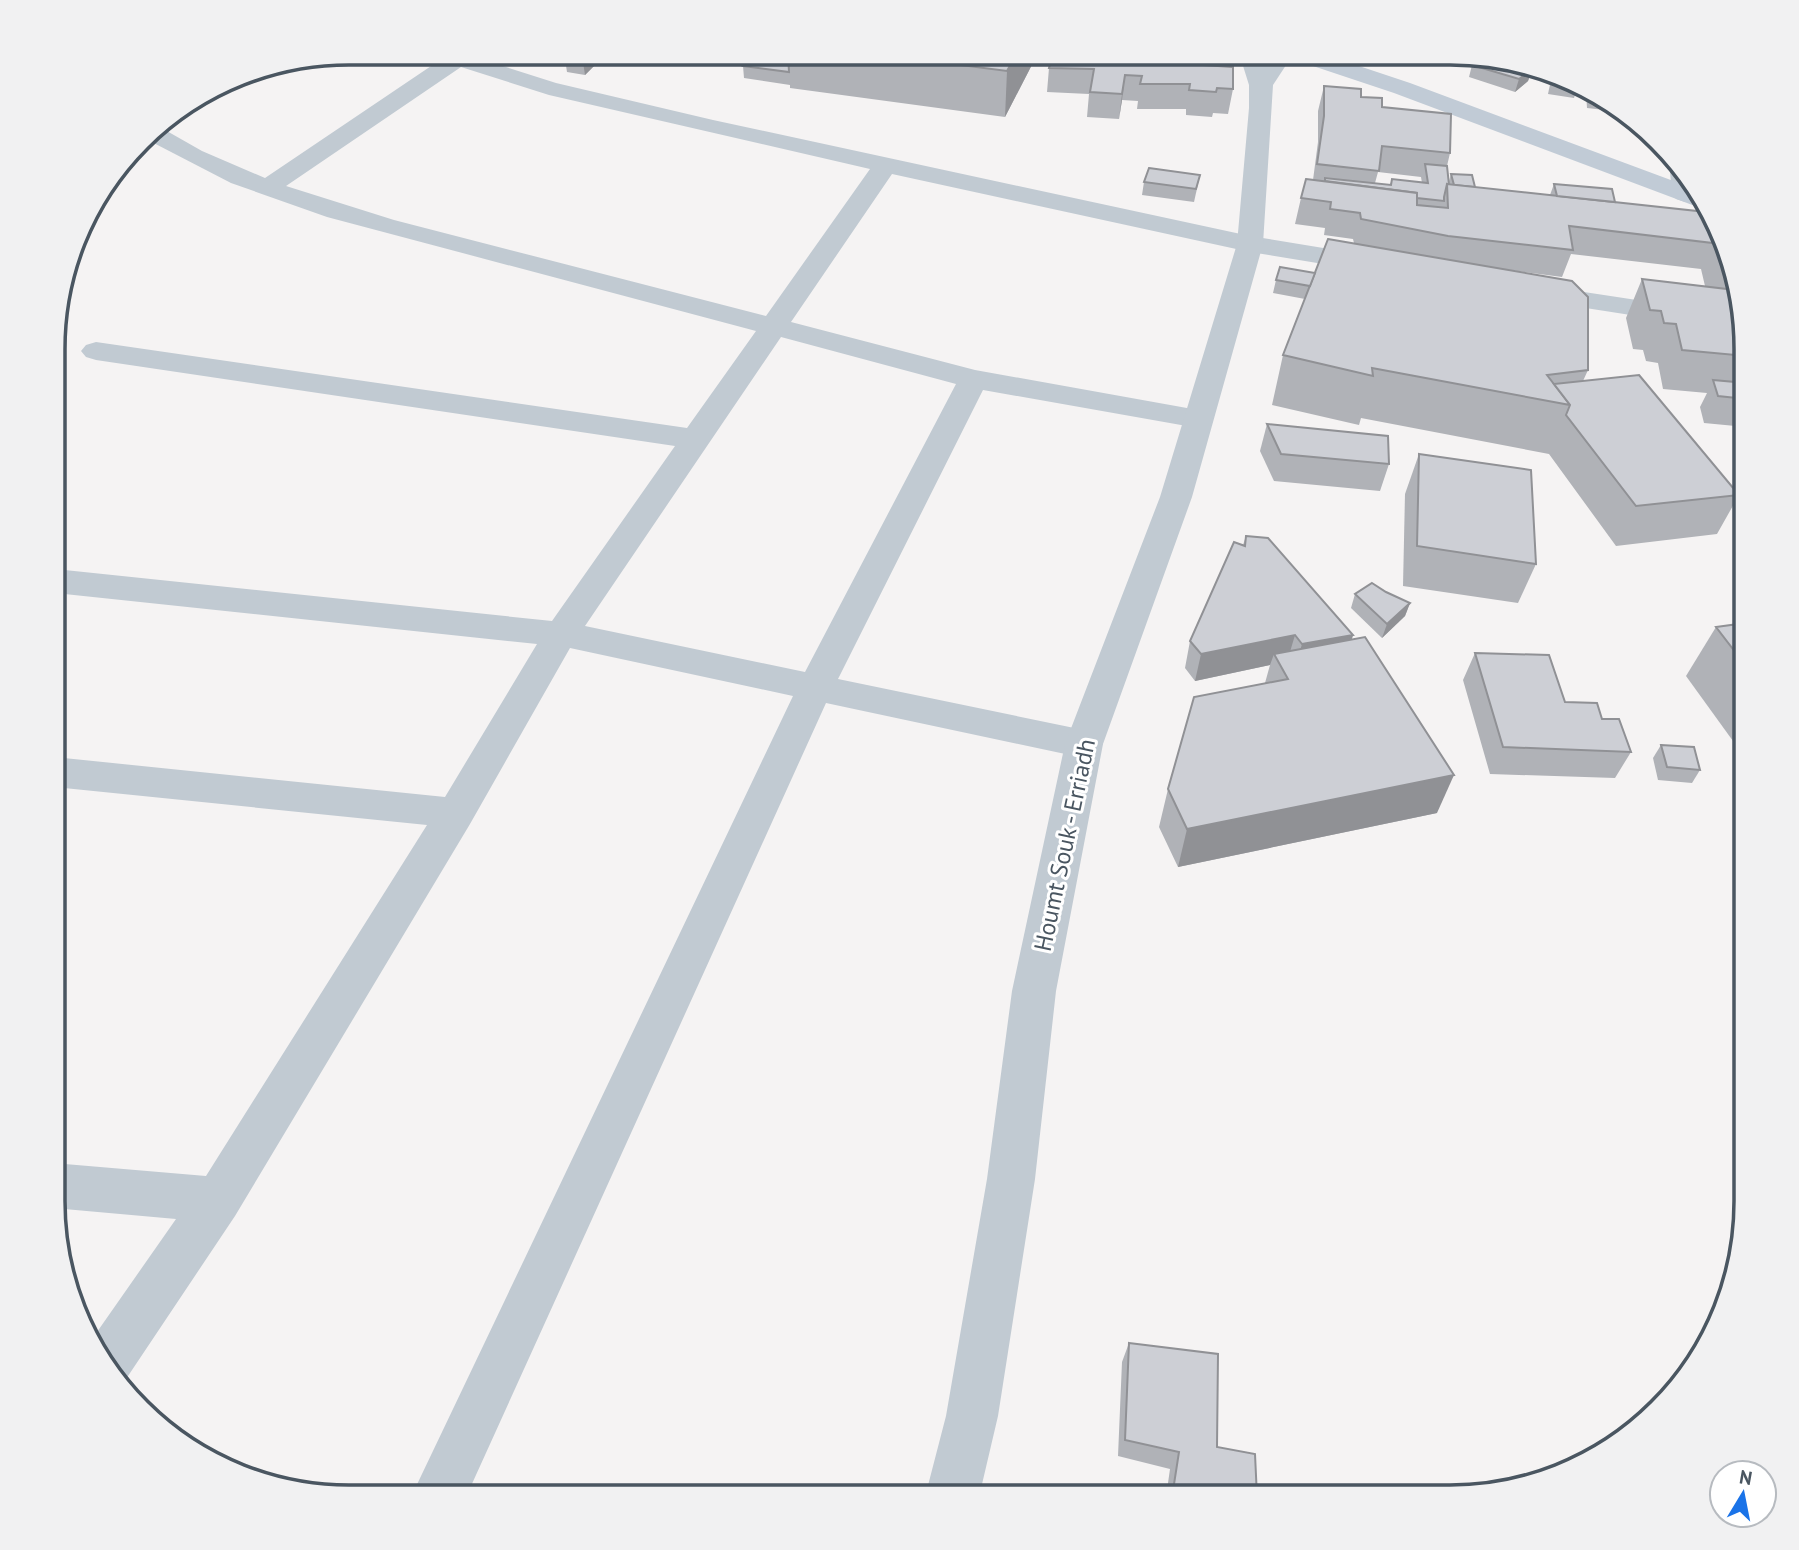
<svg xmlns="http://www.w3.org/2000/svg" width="1799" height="1550" viewBox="0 0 1799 1550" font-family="'PT Sans',sans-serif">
  <rect width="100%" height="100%" fill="#f5f3f3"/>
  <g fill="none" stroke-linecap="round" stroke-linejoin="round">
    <!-- minor -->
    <g fill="#c1cad2" fill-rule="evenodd">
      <path d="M429 53H462L556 83 713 120 1250 236 1372 256 1382 258 1386 264 1382 270 1372 272 1250 252 892 174 791 322 975 370 1198 410 1209 412 1213 419 1209 426 1198 428 983 390 838 679 1084 730 1097 734 1103 744 1097 754 1084 758 826 703 466 1497H411L793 696 570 648 470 824 235 1216 124 1382 120 1384 90 1342 176 1219 53 1208V1163L206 1176 427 825 54 787V757L445 797 537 644 55 593V569L552 621 675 446 96 360 86 357 81 351 86 345 96 342 687 428 756 331 327 217 231 183 144 138 154 126H158L202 151 265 178 440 60 432 58ZM461 67 549 95 870 169 766 316 394 220 286 186ZM781 337 956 384 805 672 585 626Z"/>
      <polygon points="1679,166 1698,192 1694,199 1685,202 1676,199 1672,194 1670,172"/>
      <polygon points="1538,285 1742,316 1746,333 1528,299 1524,293 1528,287"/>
    </g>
    <!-- tertiary -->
    <polygon fill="#c1cad2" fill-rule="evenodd" points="1239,53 1261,53 1265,63 1272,53 1294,53 1273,85 1263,244 1192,497 1103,744 1056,991 1035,1179 998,1416 979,1497 925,1497 946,1416 987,1179 1012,991 1065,744 1160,497 1237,244 1249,108 1249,85"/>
    <!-- secondary -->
    <polygon fill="#c1cbd6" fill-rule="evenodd" points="1286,53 1320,53 1410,83 1695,189 1709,208 1695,206 1394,93 1289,58"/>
  </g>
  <!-- wall -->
  <g fill="#b0b2b7" fill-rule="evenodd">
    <polygon points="572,53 610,53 602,60 594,58 595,65 585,75 567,72 565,59"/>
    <polygon points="754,53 782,53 788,54 788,53 1038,53 1005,117 790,88 790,85 744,78 743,66"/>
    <polygon points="1053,53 1227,53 1226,66 1233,89 1228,114 1213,113 1212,117 1186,115 1186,109 1137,109 1138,101 1122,100 1119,119 1087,117 1089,94 1047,92 1049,68"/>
    <polygon points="1446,53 1470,53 1542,73 1542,74 1531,72 1528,81 1515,92 1469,77 1472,65 1474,63 1464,62 1465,56"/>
    <polygon points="1552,75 1579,82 1574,98 1548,94"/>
    <path d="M1324 86 1361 97 1382 107 1450 153 1447 166 1449 181 1451 174 1475 187 1550 195 1554 184 1615 202 1703 212 1706 204 1716 218 1746 329V427L1704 423 1700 407 1707 393 1663 389 1658 363 1646 361 1643 350 1633 349 1626 318 1642 279 1705 286 1701 269 1571 254 1562 277 1510 270 1588 370 1583 381 1739 495 1717 534 1616 546 1549 454 1361 418 1359 425 1272 405 1283 355 1305 299 1273 293 1276 280 1315 273 1354 243 1353 239 1324 235 1325 228 1295 224 1301 198 1313 180 1318 142V111ZM1378 172 1421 177 1422 183 1392 179 1390 185 1375 183Z"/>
    <polygon points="1587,87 1630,118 1615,117 1614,111 1587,108 1586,92"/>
    <polygon points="1634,121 1647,131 1647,133 1634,132 1631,127"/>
    <polygon points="1200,175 1194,202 1142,195 1144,182"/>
    <polygon points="1267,424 1389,464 1380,491 1274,481 1260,451"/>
    <polygon points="1419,454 1536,564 1518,603 1403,586 1405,494"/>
    <polygon points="1246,536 1353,635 1352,639 1437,813 1178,867 1159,827 1168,789 1265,683 1270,665 1195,681 1185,668 1190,641 1243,545"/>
    <polygon points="1386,592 1410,603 1405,616 1382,638 1351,608 1355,594"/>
    <polygon points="1746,623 1746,759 1686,676 1716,627"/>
    <polygon points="1475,653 1565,702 1602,719 1631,752 1615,778 1490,774 1463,680"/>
    <polygon points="1661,745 1700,770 1692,783 1658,780 1653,758"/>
    <polygon points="1129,1343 1217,1447 1257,1497 1166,1497 1170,1469 1118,1456 1122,1362"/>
  </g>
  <!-- shaded-wall -->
  <g fill="#909195">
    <polygon points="593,53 595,65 585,75 583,62"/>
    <polygon points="601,53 610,53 602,60"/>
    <polygon points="1017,53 1038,53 1005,117 1007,71"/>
    <polygon points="1531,70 1532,70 1528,81 1515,92 1519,79"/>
    <polygon points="1125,75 1122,100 1119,119 1122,94"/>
    <polygon points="1410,603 1405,616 1382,638 1387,624"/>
    <polygon points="1295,635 1287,662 1274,654 1270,665 1195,681 1201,654"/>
    <polygon points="1353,635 1344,662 1294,671 1302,644"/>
    <polygon points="1454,775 1437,813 1178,867 1187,829"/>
  </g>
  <!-- building -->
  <g fill="#cdcfd5" stroke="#909195" stroke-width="2">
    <polygon points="572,53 593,53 583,62 565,59"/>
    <polygon points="754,53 776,53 788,54 789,72 743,66"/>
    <polygon points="867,53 1017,53 1007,71"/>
    <polygon points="1053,53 1113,53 1117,55 1149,58 1146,53 1227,53 1227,62 1213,61 1214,63 1204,62 1204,65 1233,67 1233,89 1217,88 1216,92 1189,90 1190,84 1140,84 1142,76 1125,75 1122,94 1090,92 1094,69 1049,68"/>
    <polygon points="1483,57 1531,70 1519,79 1472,65"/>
    <polygon points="1553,76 1579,82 1579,85 1553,82"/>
    <polygon points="1324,86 1361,89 1361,97 1382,98 1382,107 1451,114 1450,153 1382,146 1379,171 1317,164 1324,116"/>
    <polygon points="1591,90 1599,96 1592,95"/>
    <polygon points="1425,164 1447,166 1449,185 1447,184 1444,197 1444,201 1417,198 1417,193 1325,181 1325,178 1391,185 1392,179 1428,183"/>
    <polygon points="1149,168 1200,175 1196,189 1144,182"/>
    <polygon points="1451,174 1472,175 1475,187 1454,185"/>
    <polygon points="1306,179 1417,193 1417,205 1448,208 1447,184 1706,212 1713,243 1569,226 1573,250 1448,236 1361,219 1360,213 1330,209 1331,202 1301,198"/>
    <polygon points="1554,184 1612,189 1615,202 1557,196"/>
    <polygon points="1718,224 1727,257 1725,257"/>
    <polygon points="1328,239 1572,281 1588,297 1588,370 1547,375 1570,405 1372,368 1373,376 1283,355"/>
    <polygon points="1280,267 1315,273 1310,286 1276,280"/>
    <polygon points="1642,279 1735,290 1746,329 1746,356 1682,350 1676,324 1664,323 1661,311 1650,310"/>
    <polygon points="1639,375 1739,495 1636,506 1566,415 1570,405 1554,384"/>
    <polygon points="1713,380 1746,383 1746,399 1718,396"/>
    <polygon points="1267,424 1388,436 1389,464 1281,454"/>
    <polygon points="1419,454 1531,470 1536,564 1417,546"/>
    <polygon points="1246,536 1268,538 1353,635 1302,644 1295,635 1201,654 1190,641 1234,542 1245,546"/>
    <polygon points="1372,583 1386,592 1410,603 1387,624 1355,594"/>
    <polygon points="1746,623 1746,666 1716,627"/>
    <polygon points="1365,637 1454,775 1187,829 1168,789 1194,697 1288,679 1274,654"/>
    <polygon points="1475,653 1549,655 1565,702 1597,703 1602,719 1619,719 1631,752 1503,747"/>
    <polygon points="1661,745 1694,747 1700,770 1667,767"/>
    <polygon points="1129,1343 1218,1354 1217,1447 1255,1454 1257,1497 1172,1497 1179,1452 1125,1440"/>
  </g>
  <g text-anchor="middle" stroke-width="6" stroke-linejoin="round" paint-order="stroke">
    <!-- street labels -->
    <g font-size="24" fill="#4a5661" stroke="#fff">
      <text transform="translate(1065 845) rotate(-78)" y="8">Houmt Souk - Erriadh</text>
    </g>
  </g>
  <!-- crop -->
  <path d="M0 0H1799V1550H0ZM349 65H1450A284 284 0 0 1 1734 349V1201A284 284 0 0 1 1450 1485H349A284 284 0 0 1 65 1201V349A284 284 0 0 1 349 65Z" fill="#f1f1f2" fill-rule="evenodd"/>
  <path fill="none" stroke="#4a5661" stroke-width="3.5" d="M349 65H1450A284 284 0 0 1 1734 349V1201A284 284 0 0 1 1450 1485H349A284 284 0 0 1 65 1201V349A284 284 0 0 1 349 65Z"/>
  <!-- north arrow -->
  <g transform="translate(1743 1494) rotate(10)"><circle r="33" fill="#ffffff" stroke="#b7bbc0" stroke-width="2"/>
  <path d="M0-5L12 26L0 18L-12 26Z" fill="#1a73e8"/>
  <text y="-10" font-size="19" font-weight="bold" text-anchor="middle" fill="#4a5661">N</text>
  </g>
</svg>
